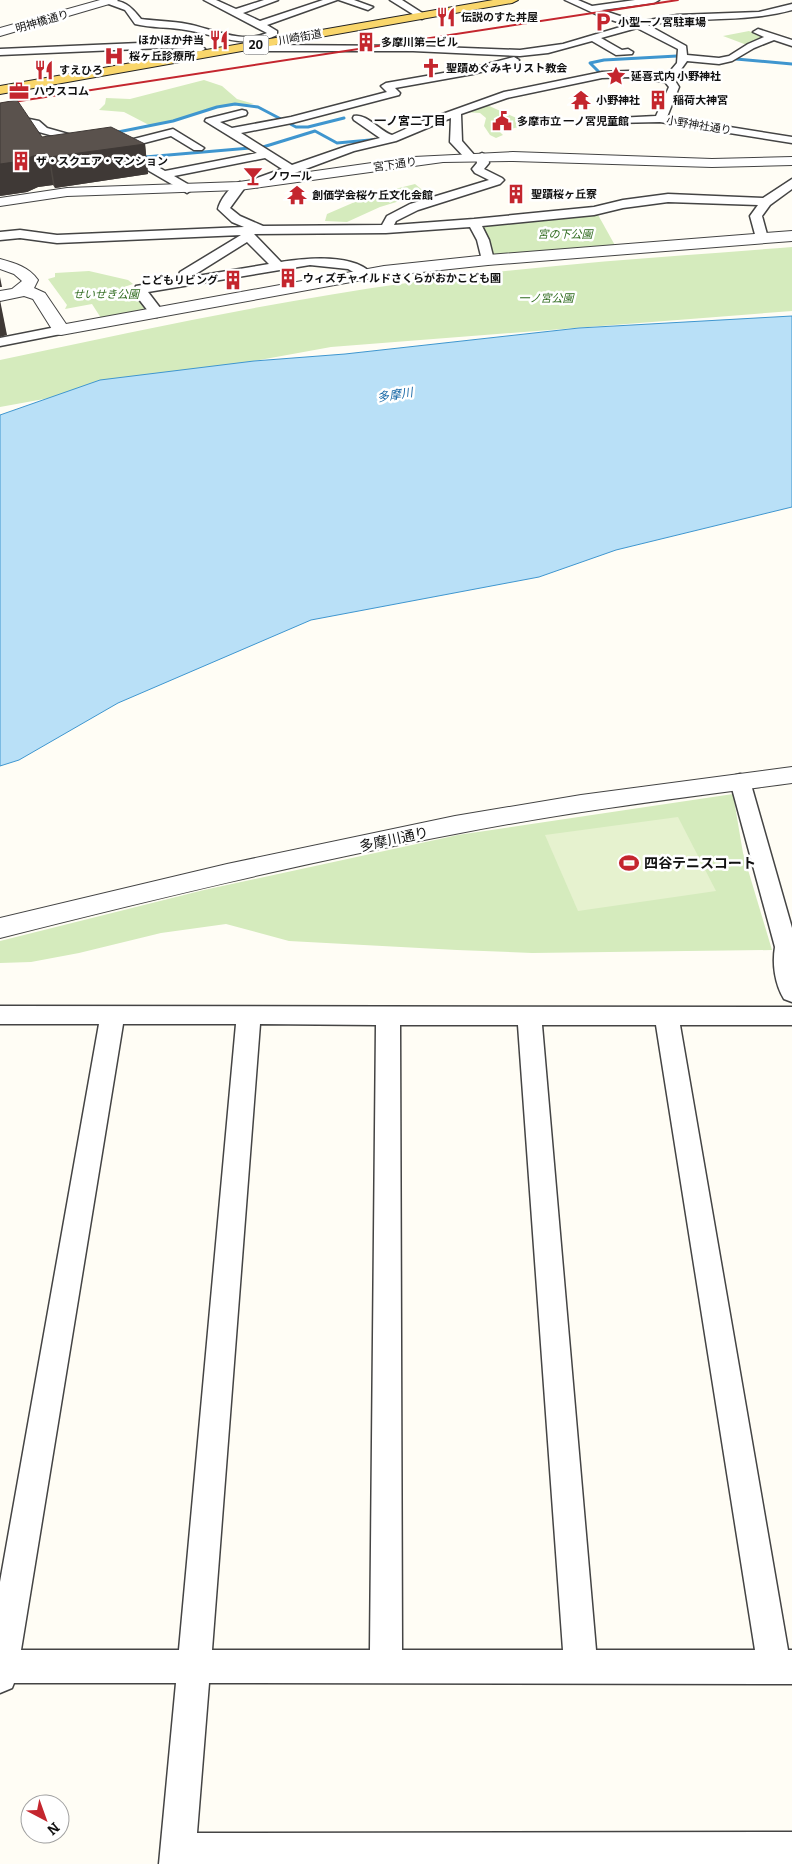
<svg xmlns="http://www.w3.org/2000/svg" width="792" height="1864" viewBox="0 0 792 1864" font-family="Bitter,'Noto Sans JP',serif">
  <rect width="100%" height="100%" fill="#fffdf5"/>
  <!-- green -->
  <g fill="#d5ebbd">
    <polygon points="749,31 762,37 761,40 747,45 723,36"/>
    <polygon points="204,80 222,86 237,99 254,104 223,106 174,120 149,125 124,112 99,110 105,104 106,98 130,99"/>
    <polygon points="487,105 530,124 500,132 503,135 496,138 490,135 484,126 486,118 480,113 463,112"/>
    <polygon points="415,184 426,193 380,207 347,222 325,221 327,214 371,195"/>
    <polygon points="597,213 617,249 494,258 474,223"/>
    <path d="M792 247V311L331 347 0 407V360C135 331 270 302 407 283 535 265 664 257 792 247Z"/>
    <polygon points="89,271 128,280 133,284 124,287 132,289 148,310 101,318 92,304 65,309 67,305 48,279 55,277 55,273"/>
    <polygon points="733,794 743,853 772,950 532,953 457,950 289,941 226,924 161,933 79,953 31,962 0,963 0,941 204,890 458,835"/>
  </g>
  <!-- pitch -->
  <polygon fill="#e6f2cf" points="678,817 716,891 578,911 545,835"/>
  <!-- water -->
  <polygon fill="#b9e0f7" stroke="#3f96cf" points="792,316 792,507 616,550 539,577 311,620 118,703 19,760 0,766 0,415 100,380 254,361 345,354 579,328"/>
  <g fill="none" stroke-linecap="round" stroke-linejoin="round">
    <!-- stream -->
    <g stroke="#3f96cf" stroke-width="3">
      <polyline points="736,59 792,64"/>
      <polyline points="599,72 590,63 604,60 677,56"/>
      <polyline points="113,133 173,121 217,107 235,104 258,107 296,127 308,127 344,118"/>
      <polyline points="145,157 263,147 315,131 337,143 381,139"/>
    </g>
    <defs>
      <g id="minor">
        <path d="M105 0C124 0 130 5 141 19 156 21 172 21 187 24 213 29 241 44 267 33L204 0H216L236 9 264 0H278L243 13 260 21 323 0H337L267 25 277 31V35C245 50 218 35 186 30 169 27 151 28 135 24L125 10 106 3Z"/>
        <polygon points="339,0 354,0 373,7 368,10"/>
        <polygon points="390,0 402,0 427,16 422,19 419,18"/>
        <path d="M565 0H578L592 6 635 0H659L654 3 602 10 638 22 677 15 759 12 792 4V10C745 23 696 16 648 25L686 46 687 55 719 58 729 56 748 44 764 37 753 32 758 29 792 40V46L774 40 754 48 732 61 719 64 687 61 674 79 679 87 667 117 792 137V143L660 122 613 123 612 121 617 118 656 116 669 87 665 82 629 77 602 78 507 98 461 114 462 141 476 157 470 160 466 159 450 142 451 118 396 141 354 151 257 187 251 183 257 178 282 169 265 158 174 176 191 186 193 189 187 193 108 147 110 145 173 129 204 148 202 150H194L171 136 125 148 165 171 257 153 205 121 206 119 242 110 246 111 247 113 246 115 220 122 232 128 291 117 387 92 381 86 386 83 472 68 514 57 519 60 518 62 473 74 395 88 400 93 399 95 292 123 241 133 292 165 347 146 380 138 354 120 353 118 354 116C366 113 380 131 392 135L423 121 504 92 602 72 629 71 666 76 677 63 678 49 637 28 601 38 622 50 628 49 633 52 632 54 616 55 592 41 548 53 520 56 413 51H268L263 48 268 45 413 46 520 50 563 44 627 25 602 17Z"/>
        <polygon points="163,42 187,43 203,47 205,49 200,52 187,49 163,48 0,55 0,49"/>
        <polygon points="0,113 39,121 47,128 93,141 95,143 89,146 39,132 31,126 0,119"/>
        <path d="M482 153 488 156 489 163 484 169 502 178 504 180 500 184 418 210 396 221 394 225 474 219 594 207 623 200 668 194 763 198 792 179V189L770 205 762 216 768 238 762 242 756 238 750 216 758 205 668 202 623 208 594 215 482 226 489 240 494 260 488 264 482 260 477 240 470 227 386 233 254 234 281 262C306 258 355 253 373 275L366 279 348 269 310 265 148 292 164 313 157 317 152 316 134 293 136 286 177 279 180 272 241 235 57 243 20 238 0 240V232L20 230 57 235 244 227 232 222 218 209C220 200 231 185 240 182L246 186 230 208 240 216 263 226 382 225 387 216 410 204 489 180 475 173 472 169 477 163 476 156ZM247 242 269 264 191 277Z"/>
        <polygon points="61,326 66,327 68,330 66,333 0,346 0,338"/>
        <path d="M740 774 747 776 750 781 792 928V1002L784 999C775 984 772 964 775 947L730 781 733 776Z"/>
        <path d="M0 1006 792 1007V1025H680L788 1650H792V1684L209 1683 197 1833 792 1832V1864H159L176 1683H14L12 1688 0 1693V1582L99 1024H0ZM123 1024H236L179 1650H21ZM260 1024 376 1025 370 1650H212ZM400 1025H518L563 1650H402ZM542 1025H656L755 1650H596Z"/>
      </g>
      <g id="tertiary">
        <polygon points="100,0 118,0 116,2 0,36 0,28"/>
        <polygon points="513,152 712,159 792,157 792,165 712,167 513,161 443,162 239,190 67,196 0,206 0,198 67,188 239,182 414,157"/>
        <path d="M792 231V241L488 265 384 276 61 335 55 334 33 299 24 296 0 301V291L12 289 22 281 14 274 0 269V259C15 263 29 267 38 280L34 288 45 293 66 324 384 266 488 255Z"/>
        <path d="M792 767V783C679 798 567 812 455 834 302 863 151 900 0 938V918L227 864 455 816 581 795Z"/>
      </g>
      <polygon id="primary" points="493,0 518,0 512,3 0,94 0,86"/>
    </defs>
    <!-- minor casing -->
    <use href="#minor" stroke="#444" stroke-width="3"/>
    <!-- tertiary casing -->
    <use href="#tertiary" stroke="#444" stroke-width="2"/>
    <!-- primary casing -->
    <use href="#primary" stroke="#222" stroke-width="2"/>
    <!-- minor -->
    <use href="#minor" fill="#fff" fill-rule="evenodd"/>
    <!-- tertiary -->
    <use href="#tertiary" fill="#fff" fill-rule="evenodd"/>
    <!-- primary -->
    <use href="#primary" fill="#f9d66b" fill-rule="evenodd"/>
    <!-- rail -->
    <polyline stroke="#c4262e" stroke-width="2" points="0,104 678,0"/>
  </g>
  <!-- wall -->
  <polygon fill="#4d4742" points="0,103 42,137 145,144 148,174 55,188 53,185 38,187 27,192 0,196"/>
  <!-- shaded-wall -->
  <g fill="#3f3936">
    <polygon points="145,144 148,174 55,188 50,157"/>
    <polygon points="48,154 53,185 38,187 27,192 0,196 0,164 33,156"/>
    <polygon points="0,277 2,287 0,287"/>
    <polygon points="0,300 7,335 0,337"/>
  </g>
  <!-- building -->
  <polygon fill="#5a524d" stroke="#3f3936" points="17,100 42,137 111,127 145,144 50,157 48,154 33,156 22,161 0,164 0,103"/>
  <!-- icons -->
  <defs>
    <symbol id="restaurant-bare" viewBox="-9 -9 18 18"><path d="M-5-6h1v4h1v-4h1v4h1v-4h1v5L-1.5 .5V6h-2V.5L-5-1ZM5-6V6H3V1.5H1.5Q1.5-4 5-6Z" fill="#c4262e" stroke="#fff" stroke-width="2.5" paint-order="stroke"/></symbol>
    <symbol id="parking-bare" viewBox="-9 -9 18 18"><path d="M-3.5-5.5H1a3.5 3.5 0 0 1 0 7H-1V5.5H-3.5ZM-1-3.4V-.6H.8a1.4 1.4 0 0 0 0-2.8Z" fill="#c4262e" stroke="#fff" stroke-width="2.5" paint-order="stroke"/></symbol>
    <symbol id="building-bare" viewBox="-9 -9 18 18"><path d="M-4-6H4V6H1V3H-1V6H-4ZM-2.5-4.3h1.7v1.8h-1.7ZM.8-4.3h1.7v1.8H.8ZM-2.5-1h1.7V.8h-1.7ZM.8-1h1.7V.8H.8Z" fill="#c4262e" stroke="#fff" stroke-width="2.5" paint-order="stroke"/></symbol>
    <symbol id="hospital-bare" viewBox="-9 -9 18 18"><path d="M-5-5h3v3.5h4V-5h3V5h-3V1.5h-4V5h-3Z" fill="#c4262e" stroke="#fff" stroke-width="2.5" paint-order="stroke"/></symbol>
    <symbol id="church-bare" viewBox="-9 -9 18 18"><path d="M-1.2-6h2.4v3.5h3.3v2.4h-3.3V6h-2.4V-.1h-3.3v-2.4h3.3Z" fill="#c4262e" stroke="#fff" stroke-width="2.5" paint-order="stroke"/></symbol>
    <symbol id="sight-bare" viewBox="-9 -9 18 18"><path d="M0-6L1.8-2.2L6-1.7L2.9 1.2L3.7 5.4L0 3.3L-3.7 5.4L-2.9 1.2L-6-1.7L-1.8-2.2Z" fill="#c4262e" stroke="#fff" stroke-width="2.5" paint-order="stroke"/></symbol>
    <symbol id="office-bare" viewBox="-9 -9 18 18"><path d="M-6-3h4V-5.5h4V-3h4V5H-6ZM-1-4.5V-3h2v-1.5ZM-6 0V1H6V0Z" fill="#c4262e" stroke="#fff" stroke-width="2.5" paint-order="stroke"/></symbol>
    <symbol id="temple-bare" viewBox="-9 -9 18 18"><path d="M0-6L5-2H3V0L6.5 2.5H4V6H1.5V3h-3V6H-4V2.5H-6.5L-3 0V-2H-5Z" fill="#c4262e" stroke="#fff" stroke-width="2.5" paint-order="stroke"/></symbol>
    <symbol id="civic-bare" viewBox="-9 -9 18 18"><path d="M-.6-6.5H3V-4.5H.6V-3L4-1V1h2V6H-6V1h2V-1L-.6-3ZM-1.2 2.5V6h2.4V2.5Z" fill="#c4262e" stroke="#fff" stroke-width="2.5" paint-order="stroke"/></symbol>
    <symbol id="bar-bare" viewBox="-9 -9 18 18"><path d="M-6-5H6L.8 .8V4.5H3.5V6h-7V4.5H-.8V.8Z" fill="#c4262e" stroke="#fff" stroke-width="2.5" paint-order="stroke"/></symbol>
    <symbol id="stadium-bare" viewBox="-9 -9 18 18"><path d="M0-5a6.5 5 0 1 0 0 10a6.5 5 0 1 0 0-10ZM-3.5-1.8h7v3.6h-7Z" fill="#c4262e" stroke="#fff" stroke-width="2.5" paint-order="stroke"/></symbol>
  </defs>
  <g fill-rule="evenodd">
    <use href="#restaurant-bare" x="432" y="3" width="28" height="28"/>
    <use href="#parking-bare" x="589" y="8" width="28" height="28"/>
    <use href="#restaurant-bare" x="205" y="26" width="28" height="28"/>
    <use href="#building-bare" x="352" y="28" width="28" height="28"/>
    <use href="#hospital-bare" x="100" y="42" width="28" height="28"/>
    <use href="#church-bare" x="417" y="54" width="28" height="28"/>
    <use href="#restaurant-bare" x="30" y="56" width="28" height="28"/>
    <use href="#sight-bare" x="602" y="62" width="28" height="28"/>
    <use href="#office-bare" x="5" y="77" width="28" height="28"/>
    <use href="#temple-bare" x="567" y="86" width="28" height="28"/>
    <use href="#building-bare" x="644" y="86" width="28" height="28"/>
    <use href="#civic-bare" x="488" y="107" width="28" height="28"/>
    <use href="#building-bare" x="7" y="147" width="28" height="28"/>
    <use href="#bar-bare" x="239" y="162" width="28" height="28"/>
    <use href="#building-bare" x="502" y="180" width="28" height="28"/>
    <use href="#temple-bare" x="283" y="181" width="28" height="28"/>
    <use href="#building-bare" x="274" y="264" width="28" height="28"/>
    <use href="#building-bare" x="219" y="266" width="28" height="28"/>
    <use href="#stadium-bare" x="615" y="849" width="28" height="28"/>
  </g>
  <g text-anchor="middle" stroke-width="5" stroke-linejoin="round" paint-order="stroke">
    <!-- far-poi labels -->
    <g font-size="11" font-weight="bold" fill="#111" stroke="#fff" text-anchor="start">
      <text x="461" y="21">伝説のすた丼屋</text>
      <text x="618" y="26">小型一ノ宮駐車場</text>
      <text x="204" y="44" text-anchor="end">ほかほか弁当</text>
      <text x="381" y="46">多摩川第一ビル</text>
      <text x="129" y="60">桜ヶ丘診療所</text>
      <text x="446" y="72">聖蹟めぐみキリスト教会</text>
      <text x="59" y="74">すえひろ</text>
      <text x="631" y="80">延喜式内 小野神社</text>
      <text x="34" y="95">ハウスコム</text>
      <text x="596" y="104">小野神社</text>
      <text x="673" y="104">稲荷大神宮</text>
      <text x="517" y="125">多摩市立 一ノ宮児童館</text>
      <text x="36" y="165">ザ・スクエア・マンション</text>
      <text x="268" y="180">ノワール</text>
      <text x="531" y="198">聖蹟桜ヶ丘寮</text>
      <text x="312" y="199">創価学会桜ケ丘文化会館</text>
      <text x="303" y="282">ウィズチャイルドさくらがおかこども園</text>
      <text x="218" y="284" text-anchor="end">こどもリビング</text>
    </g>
    <!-- far-street labels -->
    <g font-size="11" fill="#111" stroke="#fff">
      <text transform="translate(42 21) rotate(-16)" y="4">明神橋通り</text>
      <text transform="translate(300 37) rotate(-10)" y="4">川崎街道</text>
      <text transform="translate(699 125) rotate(9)" y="4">小野神社通り</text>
      <text transform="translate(395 164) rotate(-8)" y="4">宮下通り</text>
    </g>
    <!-- far-park labels -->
    <g font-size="11" font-style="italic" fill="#2f6b1f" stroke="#fff">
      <text x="565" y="238">宮の下公園</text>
      <text x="106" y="298">せいせき公園</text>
      <text x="546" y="302">一ノ宮公園</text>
    </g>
    <!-- shield labels -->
    <rect fill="#fff" stroke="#585858" stroke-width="1" x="243.5" y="35.5" width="25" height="19" rx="4"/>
    <g font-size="12" font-weight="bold" fill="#111">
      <text x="256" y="49">20</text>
    </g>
    <!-- far-neighbourhood labels -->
    <g font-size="12" font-weight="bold" fill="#111" stroke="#fff">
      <text x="410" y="125">一ノ宮二丁目</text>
    </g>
    <!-- far-water labels -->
    <g font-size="12" font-style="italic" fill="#1768a6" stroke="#fff">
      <text transform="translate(395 395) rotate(-9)" y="4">多摩川</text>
    </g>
    <!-- street labels -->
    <g font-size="14" fill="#111" stroke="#fff">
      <text transform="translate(394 839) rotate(-12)" y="5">多摩川通り</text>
    </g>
    <!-- poi labels -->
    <g font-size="14" font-weight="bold" fill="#111" stroke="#fff" text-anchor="start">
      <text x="644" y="868">四谷テニスコート</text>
    </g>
  </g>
  <!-- north arrow -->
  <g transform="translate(45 1819) rotate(139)"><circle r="24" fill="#ffffff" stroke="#a0a0a0"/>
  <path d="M0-4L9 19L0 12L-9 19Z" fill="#c4262e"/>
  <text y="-8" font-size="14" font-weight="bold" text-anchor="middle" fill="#111111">N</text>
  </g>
</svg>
